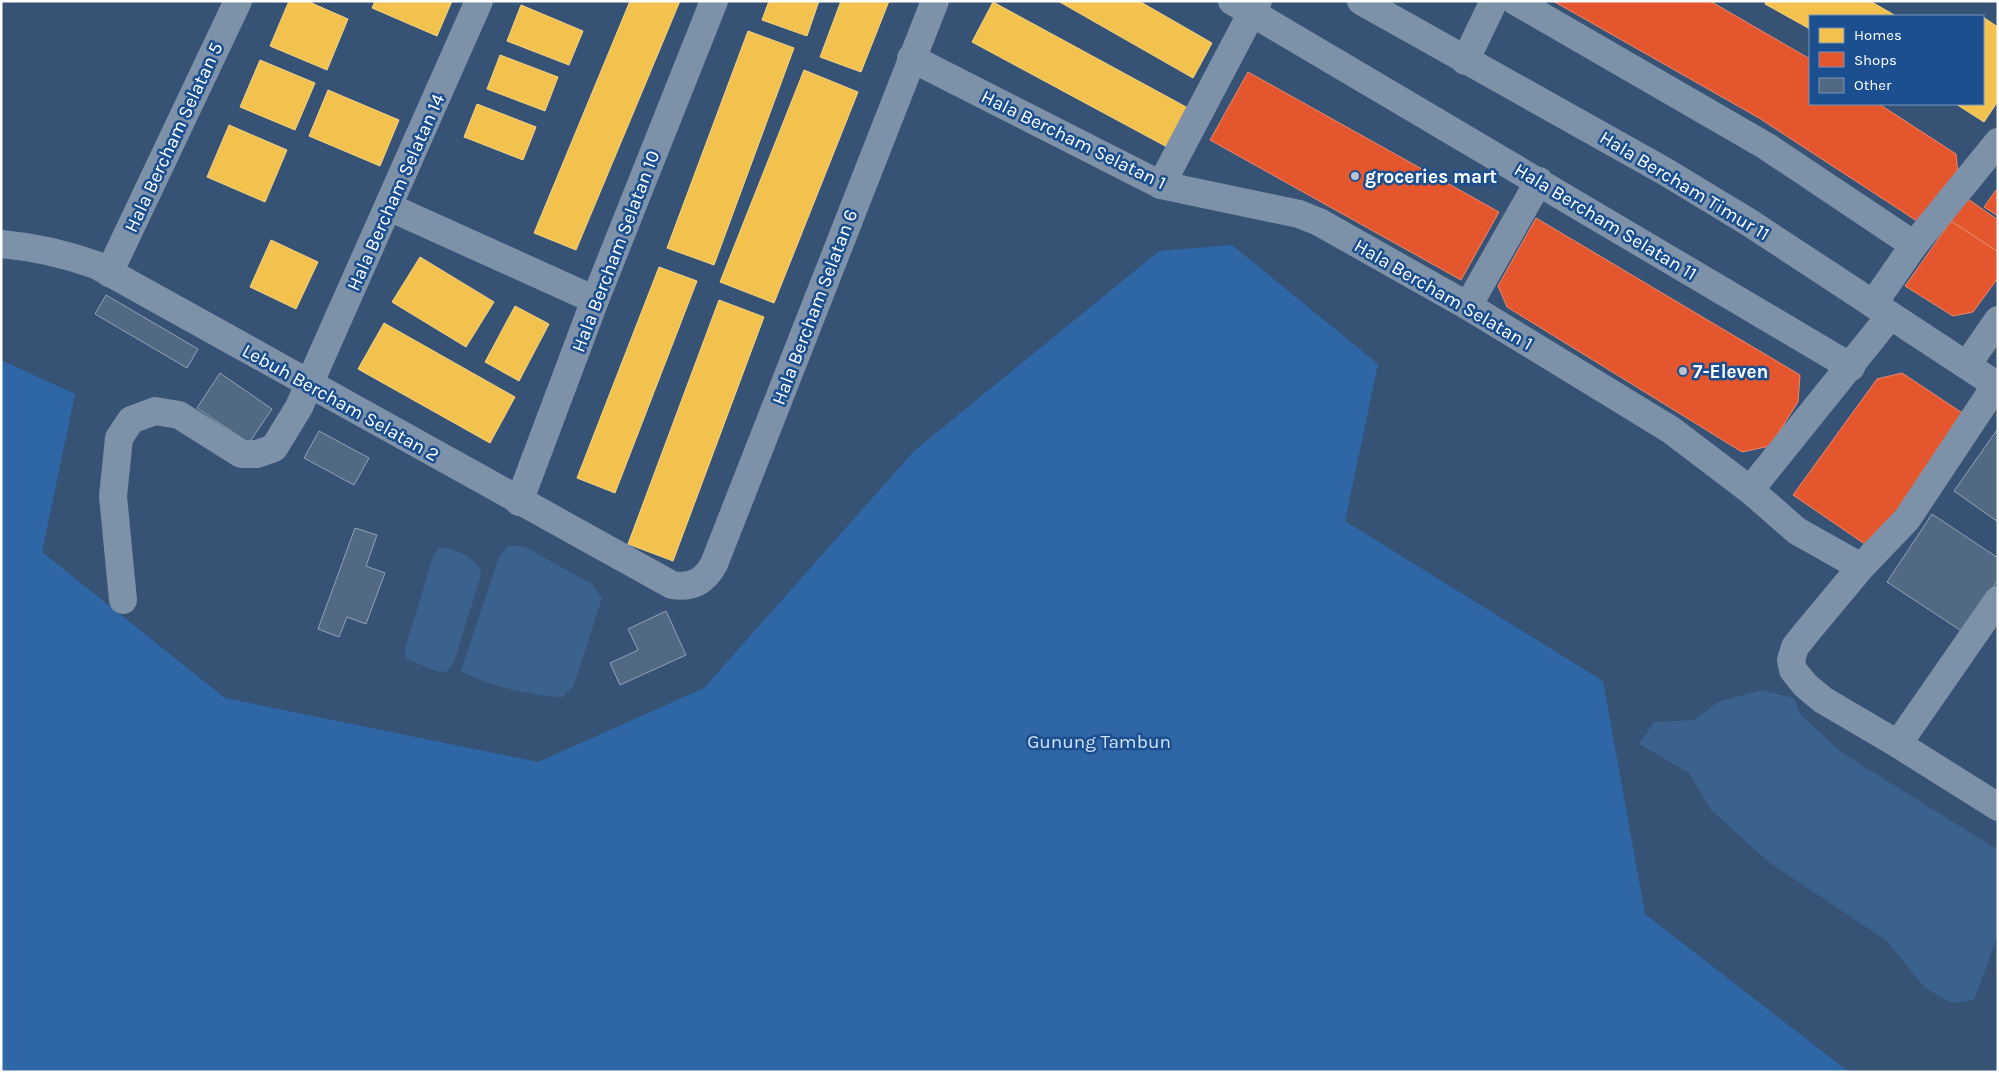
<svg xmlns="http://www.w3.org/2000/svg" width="1999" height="1073" viewBox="0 0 1999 1073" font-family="Karla,sans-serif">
  <rect width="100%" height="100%" fill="#365274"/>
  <!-- green -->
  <polygon fill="#2f66a5" points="1232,245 1378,364 1345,521 1603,681 1645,914 1849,1072 1,1072 1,360 75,394 42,552 225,698 538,762 704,688 914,451 1159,251"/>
  <!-- water -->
  <g fill="#3b618d">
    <path d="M508 545 525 547 592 584 602 598 574 685 563 697C539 698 481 684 461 671L499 557Z"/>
    <path d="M439 548C454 548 480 558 481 575L454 662 447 672 436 671 405 658V649L433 556Z"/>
    <polygon points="1761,690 1794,698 1800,714 1841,752 1998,850 1998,935 1974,1000 1952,1003 1925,988 1887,941 1770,863 1711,810 1689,773 1639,744 1654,722 1694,720 1718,702"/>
  </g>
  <!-- homes -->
  <g fill="#f2c14e" stroke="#f6d483">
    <polygon points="289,1 307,1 348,19 327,70 270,46"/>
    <polygon points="375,1 452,1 437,36 372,8"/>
    <polygon points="630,1 680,1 576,250 534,233"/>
    <polygon points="769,1 819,1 807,36 762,20"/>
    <polygon points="841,1 889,1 861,72 820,57"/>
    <polygon points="1058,1 1139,1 1212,43 1193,78"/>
    <polygon points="1766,1 1870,1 1896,16 1810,16 1810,29 1765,4"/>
    <polygon points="993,2 1188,108 1167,147 972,42"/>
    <polygon points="521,5 583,31 569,65 507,41"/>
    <polygon points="1983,17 1998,27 1998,101 1984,122 1956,104 1983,104"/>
    <polygon points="748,31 794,48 714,265 667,248"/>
    <polygon points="500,55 558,77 545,111 487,89"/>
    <polygon points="260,60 315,83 295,130 240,107"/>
    <polygon points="804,70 858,92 774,303 720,282"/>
    <polygon points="328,90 399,120 380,166 309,136"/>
    <polygon points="477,104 536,127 523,160 464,137"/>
    <polygon points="229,125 287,150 265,202 207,177"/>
    <polygon points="271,240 318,262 296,309 250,287"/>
    <polygon points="420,257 494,302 466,347 392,302"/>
    <polygon points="659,267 697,281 615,493 577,478"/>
    <polygon points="719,300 764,317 673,561 628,544"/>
    <polygon points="515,306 549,324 519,381 485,362"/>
    <polygon points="384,323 515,397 490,443 358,369"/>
  </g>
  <!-- shops -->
  <g fill="#e4572e" stroke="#ec896d">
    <polygon points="1553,1 1710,1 1810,59 1810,104 1879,104 1956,154 1958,174 1923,225 1759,118"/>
    <polygon points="1248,72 1499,212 1461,280 1210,140"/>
    <polygon points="1996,190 1998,191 1998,216 1984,207"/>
    <polygon points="1968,199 1998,220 1998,252 1951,221"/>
    <polygon points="1536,218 1800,375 1798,402 1770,446 1742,452 1507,307 1498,286"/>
    <polygon points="1951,221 1998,252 1998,278 1973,312 1953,316 1905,286"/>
    <polygon points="1902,373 1964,414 1872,549 1793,495 1877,379"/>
  </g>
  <!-- building -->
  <g fill="#526984" stroke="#92a2b6">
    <polygon points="106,295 198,349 187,368 95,314"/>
    <polygon points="220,373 272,409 249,443 197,408"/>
    <polygon points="1997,430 1998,431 1998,522 1954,491"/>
    <polygon points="319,431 369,458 354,485 304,458"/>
    <polygon points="1932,514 1998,558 1998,580 1963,632 1887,582"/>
    <polygon points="355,528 377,535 366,566 385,573 366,624 347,617 339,637 318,629"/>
    <polygon points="666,611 686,655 620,685 610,663 638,650 628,629"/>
  </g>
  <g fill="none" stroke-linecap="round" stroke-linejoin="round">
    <!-- minor -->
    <g stroke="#7d92a8" stroke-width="28">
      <polyline points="1232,1 1851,367"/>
      <polyline points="1361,1 1666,172 1750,223 1998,386"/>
      <polyline points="1515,1 1766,146 1914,245 1873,304"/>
      <polyline points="911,58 1161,185 1299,214 1319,222 1468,306 1671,430 1750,490 1890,316"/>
      <polyline points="1465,61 1494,1"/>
      <polyline points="1161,185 1258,1"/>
      <polyline points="389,207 595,300"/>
      <path d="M1 244C35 247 65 254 96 265L672 585C692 588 704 582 714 564L935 1"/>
      <polyline points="1914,245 1998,142"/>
      <polyline points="109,273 238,1"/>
      <polyline points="1468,306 1539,181"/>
      <polyline points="1967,365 1998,320"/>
      <polyline points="1996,385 1907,519 1861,567 1806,633 1795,647 1791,660 1793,670 1805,685 1823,700 1898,744 1998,807"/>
      <polyline points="1750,490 1797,531 1861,567"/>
      <polyline points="519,502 595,300 714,1"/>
      <polyline points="123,600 113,496 119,438 131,420 155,411 179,415 241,454 257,454 274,448 299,407 479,1"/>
      <polyline points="1898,744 1998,600"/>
    </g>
  </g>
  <!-- markers -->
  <g fill="#b9c2ce" stroke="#1b4f8f" stroke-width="2">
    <circle cx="1355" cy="176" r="5"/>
    <circle cx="1683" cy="371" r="5"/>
  </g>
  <g text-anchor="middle" stroke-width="5" stroke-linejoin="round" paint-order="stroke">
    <!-- street labels -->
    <g font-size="19" fill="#fff" stroke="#1b4f8f">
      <text transform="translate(173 137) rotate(-65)" y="7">Hala Bercham Selatan 5</text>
      <text transform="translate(1074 139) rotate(26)" y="7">Hala Bercham Selatan 1</text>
      <text transform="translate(1685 185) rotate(31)" y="7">Hala Bercham Timur 11</text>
      <text transform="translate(395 192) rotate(-66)" y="7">Hala Bercham Selatan 14</text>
      <text transform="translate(1606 221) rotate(31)" y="7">Hala Bercham Selatan 11</text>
      <text transform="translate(615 251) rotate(-69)" y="7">Hala Bercham Selatan 10</text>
      <text transform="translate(1444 294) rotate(30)" y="7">Hala Bercham Selatan 1</text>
      <text transform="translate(814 307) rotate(-69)" y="7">Hala Bercham Selatan 6</text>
      <text transform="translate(341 402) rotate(29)" y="7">Lebuh Bercham Selatan 2</text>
    </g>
    <!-- poi labels -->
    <g font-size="19" font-weight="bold" fill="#fff" stroke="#1b4f8f" text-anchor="start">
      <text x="1365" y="183">groceries mart</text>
      <text x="1693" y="378">7-Eleven</text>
    </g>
    <!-- park labels -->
    <g font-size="19" fill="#cfe3fa" stroke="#1b4f8f">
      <text x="1099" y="748">Gunung Tambun</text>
    </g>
  </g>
  <!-- border -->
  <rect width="1999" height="1073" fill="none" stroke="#ffffff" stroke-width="5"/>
  <!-- legend -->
  <rect x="1809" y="15" width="175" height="90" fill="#1b4f8f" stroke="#7695bc"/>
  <rect x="1819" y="28" width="25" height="15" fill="#f2c14e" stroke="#7695bc"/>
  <text x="1854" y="40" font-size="15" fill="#ffffff">Homes</text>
  <rect x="1819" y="52" width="25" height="15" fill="#e4572e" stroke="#7695bc"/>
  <text x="1854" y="65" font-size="15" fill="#ffffff">Shops</text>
  <rect x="1819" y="78" width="25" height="15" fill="#526984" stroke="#7695bc"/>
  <text x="1854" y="90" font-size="15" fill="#ffffff">Other</text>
</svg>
